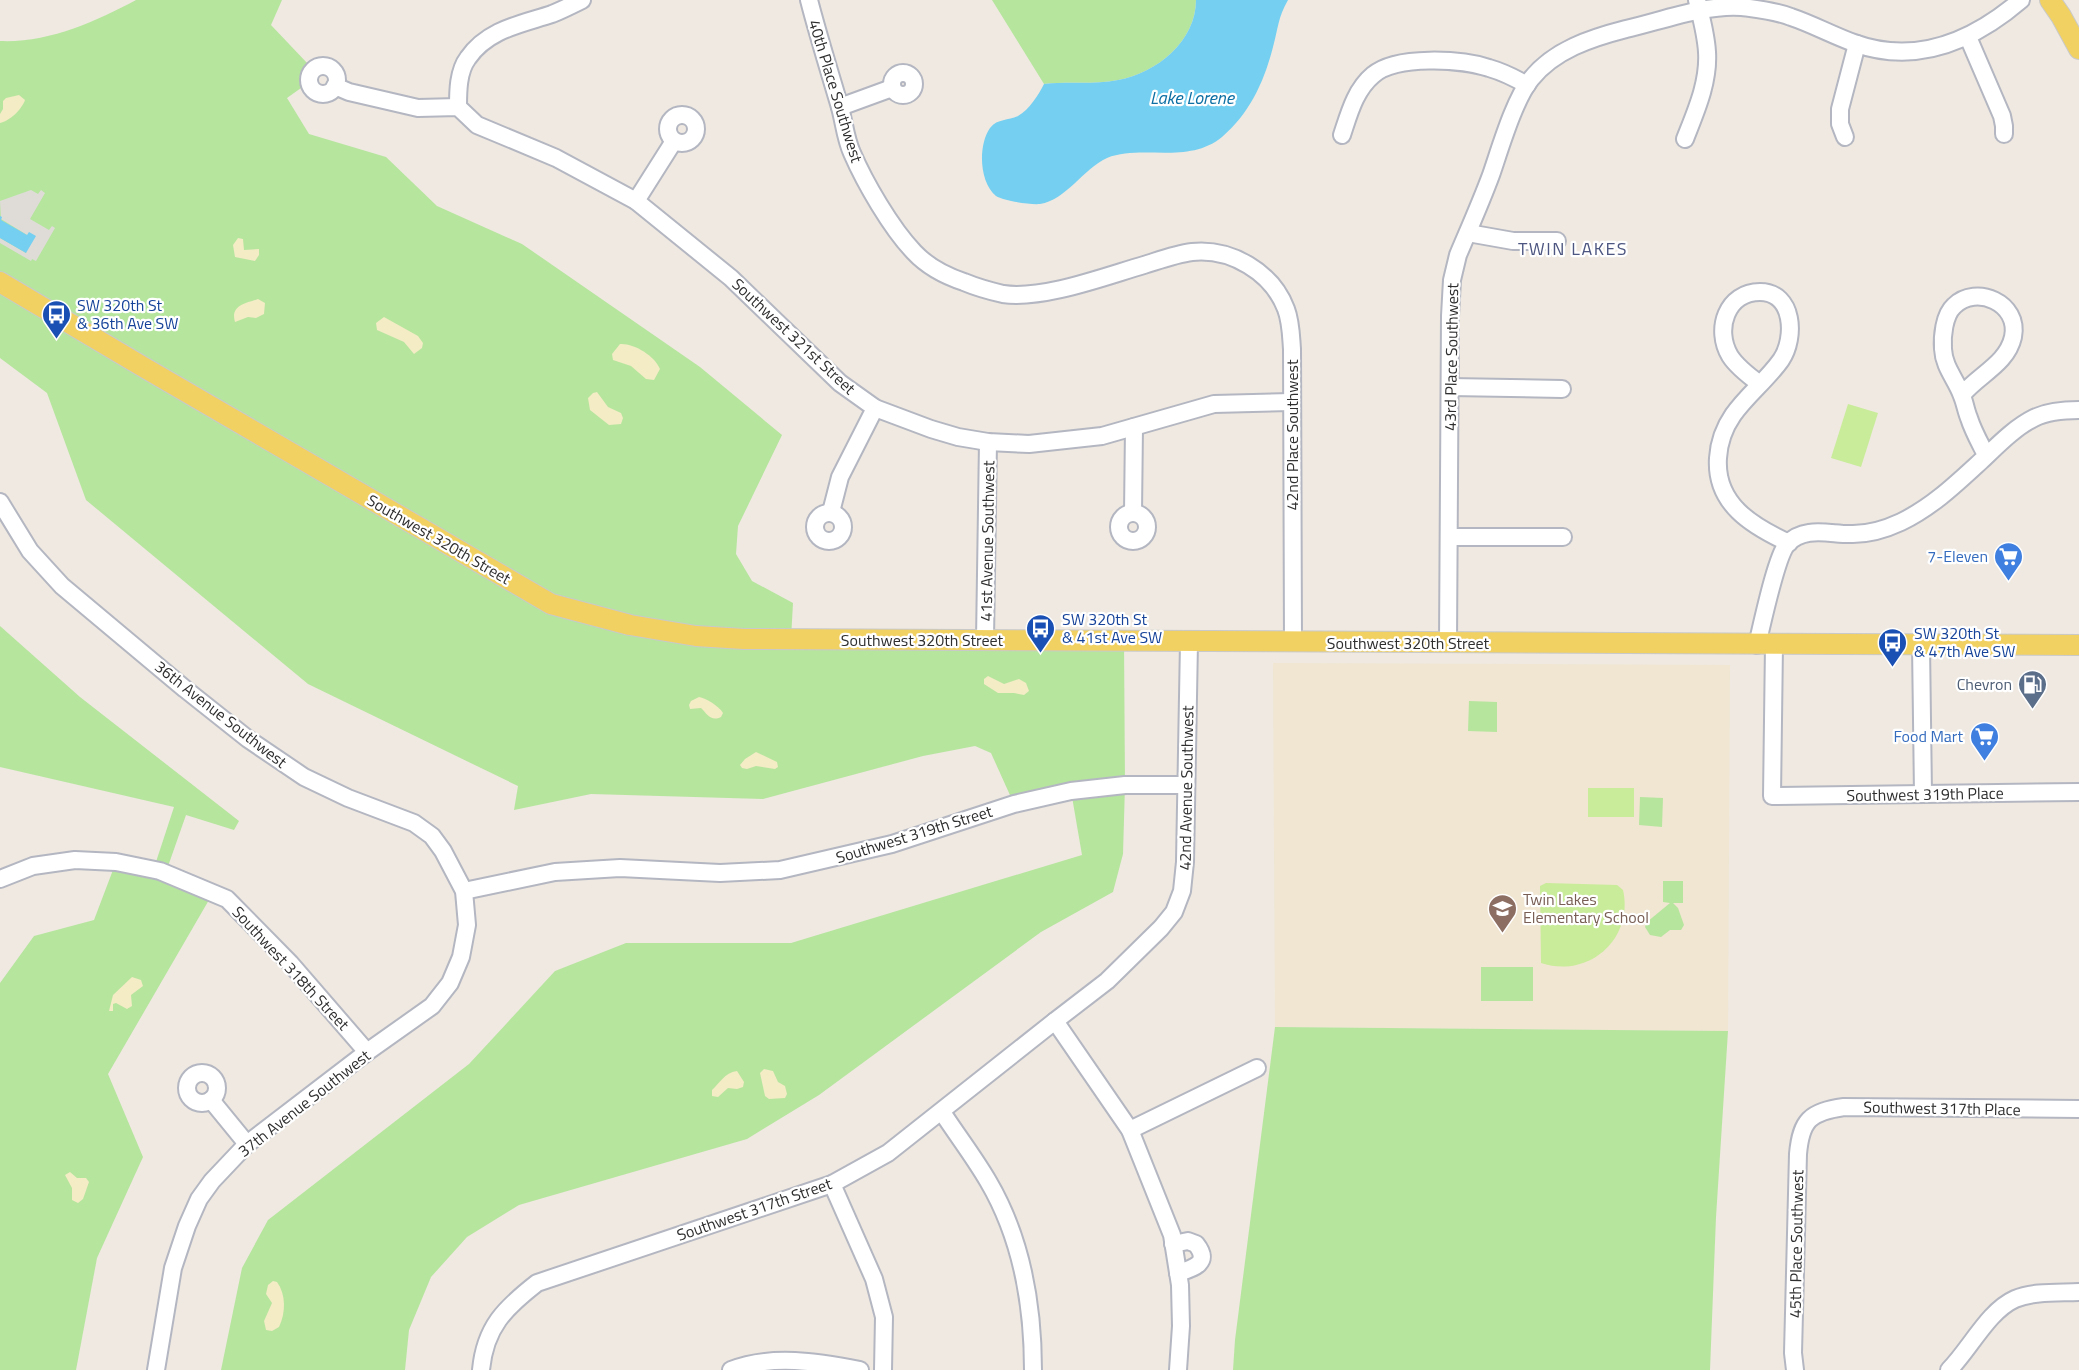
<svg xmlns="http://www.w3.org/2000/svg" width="2079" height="1370" viewBox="0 0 2079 1370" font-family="'Titillium Web',sans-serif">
  <rect width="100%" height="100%" fill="#efe9e1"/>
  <!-- education -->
  <polygon fill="#f0e6d1" points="1273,663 1730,665 1728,1031 1275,1027"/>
  <!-- green -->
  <g fill="#b6e59e">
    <path d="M136 0H282L271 25 308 64 301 74V88L287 98 309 134 386 157 437 206 522 244 700 367 782 435 738 526 736 554 752 581 793 603 791 639 1124 641 1125 785 1123 854 1113 892 1041 932 819 1095 747 1139 519 1205 467 1237 431 1277 409 1330 405 1370H221L242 1268 268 1220 469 1064 555 971 626 943H791L1082 855 1071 791 1014 804 991 753 975 746 923 756 763 799 591 794 514 810 518 786 308 684 86 500 47 393 0 358V41C48 43 95 22 136 0Z"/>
    <path d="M992 0H1196C1196 41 1157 73 1118 80 1094 85 1069 81 1044 84Z"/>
    <polygon points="0,626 80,697 239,821 234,830 186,815 166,872 213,893 108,1074 143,1157 97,1258 76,1370 0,1370 0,983 34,936 94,920 116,862 154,868 174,807 0,767"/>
    <polygon points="1469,701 1497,702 1497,732 1468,731"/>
    <polygon points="1640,797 1663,798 1662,827 1639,825"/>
    <polygon points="1663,881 1683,881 1683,903 1673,903 1678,908 1684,925 1681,930 1670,930 1661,937 1650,935 1645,927 1647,922 1670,903 1663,902"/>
    <rect x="1481" y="967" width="52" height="34"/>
    <polygon points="1275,1027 1728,1031 1716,1217 1710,1370 1233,1370 1235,1340"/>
  </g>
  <!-- sand -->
  <g fill="#f3ecc5">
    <path d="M19 95 25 100C22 109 10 121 0 123V114L3 109V101L6 98Z"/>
    <polygon points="238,238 243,239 244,250 259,249 259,255 255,261 235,257 233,245"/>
    <path d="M258 299 265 303 264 314 256 318 248 317 235 322C230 305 246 303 258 299Z"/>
    <polygon points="384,317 418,336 423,343 422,348 414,354 404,342 377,330 376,323"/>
    <path d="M620 344C634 343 655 356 660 369L654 380 646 379 631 366 613 360 612 354Z"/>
    <polygon points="597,392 608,407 621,413 623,418 621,424 609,425 590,410 588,398 593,393"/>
    <polygon points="988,676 1004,684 1019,679 1026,683 1029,691 1024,695 1014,693 998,693 984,684 984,679"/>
    <path d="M699 697C706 698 719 706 723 713L721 717C711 722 707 714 701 708L690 709 689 705 691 701Z"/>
    <polygon points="756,752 777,762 778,767 775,769 756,766 747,769 742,768 740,765 745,759"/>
    <polygon points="132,977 141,980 143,986 131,995 132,1006 127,1009 116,1003 113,1004 113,1011 109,1011 113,995"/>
    <polygon points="764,1069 773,1071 778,1082 785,1086 787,1094 785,1098 769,1099 765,1096 760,1073"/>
    <path d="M737 1071 744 1082 743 1087 737 1089 728 1088 718 1097 712 1096V1090C720 1083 724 1073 737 1071Z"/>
    <polygon points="70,1172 77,1178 86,1178 89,1182 83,1199 78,1203 72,1200 72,1188 65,1175"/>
    <path d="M273 1281 277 1282C286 1294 286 1313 279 1327L272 1331 266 1330 264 1321 272 1303 266 1294 268 1285Z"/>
  </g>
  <!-- pitch -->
  <g fill="#c9ec9a">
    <polygon points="1848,404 1878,413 1861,467 1831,458"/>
    <rect x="1588" y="788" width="46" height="29"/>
    <path d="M1546 883 1617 885 1623 890C1634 939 1588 979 1541 963L1540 886Z"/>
  </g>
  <!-- plaza -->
  <polygon fill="#dfdcd8" points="31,190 38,194 41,190 45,193 30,219 49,230 52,226 55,228 36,261 32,259 31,261 0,243 0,238 26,253 27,235 1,219 0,201"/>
  <!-- water -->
  <g fill="#75cff0">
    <path d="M1196 0H1288C1278 17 1278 29 1273 47 1264 82 1250 113 1222 137 1188 165 1141 144 1107 158 1083 169 1066 200 1040 204 1031 205 1004 201 996 196 979 182 978 145 990 128 998 118 1008 121 1018 116 1029 110 1039 94 1044 84 1069 81 1094 85 1118 80 1157 73 1196 41 1196 0Z"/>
    <polygon points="0,216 2,217 1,220 27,235 29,232 36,236 26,253 0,238"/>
  </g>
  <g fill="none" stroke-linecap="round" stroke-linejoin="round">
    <defs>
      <g id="minor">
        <path d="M809 0C818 35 829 70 839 104 844 120 845 138 852 153 865 183 891 228 914 252 927 266 946 276 964 282 976 287 990 291 1003 294 1043 300 1106 276 1144 265 1160 260 1176 254 1192 252 1231 248 1272 272 1286 309 1291 322 1291 336 1292 349L1293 642"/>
        <polyline points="1968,37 2002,116 2004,126 2004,134"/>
        <circle cx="323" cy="80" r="14"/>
        <circle cx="903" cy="84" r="11"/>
        <polyline points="335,86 349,92 418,108 458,107 477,125 556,158 636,201 731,278 840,383 875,408 931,429 958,437 988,442 1029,444 1102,436 1214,404 1291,402"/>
        <path d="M458 107C458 92 458 71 468 58 488 29 522 24 552 14 562 10 572 5 582 0"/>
        <polyline points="840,107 892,88"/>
        <circle cx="682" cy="129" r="14"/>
        <path d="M1342 135C1349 114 1355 90 1373 75 1396 55 1462 59 1489 68 1503 72 1515 78 1527 85"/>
        <polyline points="1845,137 1840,124 1840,109 1857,44"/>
        <path d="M1685 139C1696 111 1709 82 1707 52 1706 34 1701 17 1697 0"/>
        <polyline points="636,201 674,141"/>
        <polyline points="1468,233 1513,241 1557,241"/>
        <path d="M1760 384C1749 376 1737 367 1730 356 1714 329 1727 292 1760 292 1794 292 1796 338 1781 360 1767 380 1747 395 1733 415 1724 428 1719 442 1718 458 1715 504 1752 526 1789 543"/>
        <polyline points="1450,387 1562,389"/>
        <path d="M1962 395C1978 375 2007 364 2013 337 2020 303 1976 284 1954 306 1944 315 1942 337 1943 349 1944 368 1956 379 1962 396 1965 403 1966 411 1969 418 1973 431 1980 443 1986 455"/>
        <polyline points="0,502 30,551 62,586 185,689 248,739 304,777 348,798 414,823 432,836 443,851 464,891 467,925 461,957 450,983 432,1006 367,1052 247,1144 212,1181 199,1199 187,1226 173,1268 156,1370"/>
        <polyline points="831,512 840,477 875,408"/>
        <circle cx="829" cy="527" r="14"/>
        <circle cx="1133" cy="527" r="14"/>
        <polyline points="1133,513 1134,427"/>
        <polyline points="1449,537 1563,537"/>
        <polyline points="985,640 988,442"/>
        <path d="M1448 643 1450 316 1452 280 1458 255C1469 229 1481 202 1491 175 1500 149 1514 100 1531 79 1554 50 1591 38 1626 29 1661 21 1706 4 1742 7 1757 9 1776 11 1791 17 1812 24 1832 35 1854 43 1917 66 1973 41 2021 0"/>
        <path d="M1757 645C1762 625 1776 557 1787 544 1805 525 1831 535 1853 534 1869 534 1886 529 1901 522 1932 507 1956 484 1981 461 1997 446 2014 428 2034 418 2048 411 2064 410 2079 410"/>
        <polyline points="1774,645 1772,796 2079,792"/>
        <polyline points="1921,645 1923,794"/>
        <polyline points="0,879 33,866 75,860 116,862 160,871 227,899 290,963 367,1052"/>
        <polyline points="464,891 555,872 620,868 720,873 780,870 892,844 1014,804 1071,791 1125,785 1185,785"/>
        <circle cx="202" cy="1088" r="15"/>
        <polyline points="211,1100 247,1144"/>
        <path d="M942 1112C957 1135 974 1157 988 1181 1021 1237 1033 1305 1033 1370"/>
        <polyline points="1130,1130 1257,1068"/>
        <polyline points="832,1184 874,1279 884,1317 883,1370"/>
        <path d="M1173 1244 1188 1241 1196 1244C1211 1263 1194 1268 1178 1273"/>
        <path d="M481 1370C485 1327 505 1308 537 1283L832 1184 888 1153 1055 1021"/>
        <path d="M731 1370C772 1354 818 1362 860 1370"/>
        <polyline points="1178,1370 1181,1326 1180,1285 1172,1235 1130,1130 1055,1021 1107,981 1161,928 1174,912 1182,891 1185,862 1189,642"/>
        <path d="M1795 1370 1793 1353 1798 1154C1801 1120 1810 1112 1844 1107L2079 1109"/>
        <path d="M1949 1370C1970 1349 1988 1311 2015 1299 2034 1291 2059 1293 2079 1292"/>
      </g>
      <g id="major">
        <polyline points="2050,0 2061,16 2079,49"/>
        <polyline points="0,282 145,368 551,604 630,625 696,636 744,639 2079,645"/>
      </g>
    </defs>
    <!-- minor casing -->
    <use href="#minor" stroke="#b4b7c1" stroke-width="20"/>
    <!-- major casing -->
    <use href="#major" stroke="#c9c9c9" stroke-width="22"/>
    <!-- minor -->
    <use href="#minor" stroke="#fff" stroke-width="16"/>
    <!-- major -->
    <use href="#major" stroke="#f2d163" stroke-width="20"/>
  </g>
  <!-- icons -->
  <defs>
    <symbol id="bus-pin" viewBox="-11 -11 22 30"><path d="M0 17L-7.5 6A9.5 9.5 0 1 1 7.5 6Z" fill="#1a4fb4" stroke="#fff"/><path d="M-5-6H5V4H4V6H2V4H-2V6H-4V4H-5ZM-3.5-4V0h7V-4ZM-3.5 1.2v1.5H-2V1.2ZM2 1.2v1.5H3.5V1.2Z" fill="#fff"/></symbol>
    <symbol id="supermarket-pin" viewBox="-11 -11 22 30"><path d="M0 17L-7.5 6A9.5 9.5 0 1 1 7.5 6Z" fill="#3f7fe0" stroke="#fff"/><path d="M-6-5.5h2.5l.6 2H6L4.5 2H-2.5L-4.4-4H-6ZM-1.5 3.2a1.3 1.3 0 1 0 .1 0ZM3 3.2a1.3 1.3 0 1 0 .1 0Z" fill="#fff"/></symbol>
    <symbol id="fuel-pin" viewBox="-11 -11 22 30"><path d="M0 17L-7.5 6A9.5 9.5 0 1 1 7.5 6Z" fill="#5c6f8a" stroke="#fff"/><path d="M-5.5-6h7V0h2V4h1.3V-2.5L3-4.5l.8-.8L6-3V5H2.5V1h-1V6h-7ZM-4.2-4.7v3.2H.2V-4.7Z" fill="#fff"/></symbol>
    <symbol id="school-pin" viewBox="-11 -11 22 30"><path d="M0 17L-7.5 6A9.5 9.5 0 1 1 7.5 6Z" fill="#8d6e63" stroke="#fff"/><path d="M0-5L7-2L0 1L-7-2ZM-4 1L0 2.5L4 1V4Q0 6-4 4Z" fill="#fff"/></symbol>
  </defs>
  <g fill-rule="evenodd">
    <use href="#bus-pin" x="40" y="298" width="33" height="45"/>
    <use href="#supermarket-pin" x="1992" y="540" width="33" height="45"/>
    <use href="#bus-pin" x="1024" y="612" width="33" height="45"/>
    <use href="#bus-pin" x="1876" y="626" width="33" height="45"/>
    <use href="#fuel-pin" x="2016" y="668" width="33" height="45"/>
    <use href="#supermarket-pin" x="1968" y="720" width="33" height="45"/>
    <use href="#school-pin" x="1486" y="892" width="33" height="45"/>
  </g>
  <g text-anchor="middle" stroke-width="4.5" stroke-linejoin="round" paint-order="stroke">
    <!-- street labels -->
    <g font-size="16" fill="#2e2e2e" stroke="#fff">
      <text transform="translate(836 91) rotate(73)" y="6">40th Place Southwest</text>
      <text transform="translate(794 336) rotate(43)" y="6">Southwest 321st Street</text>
      <text transform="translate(1451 357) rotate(-89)" y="6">43rd Place Southwest</text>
      <text transform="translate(1292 435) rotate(-90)" y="6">42nd Place Southwest</text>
      <text transform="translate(439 539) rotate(30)" y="6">Southwest 320th Street</text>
      <text transform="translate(987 541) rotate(-89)" y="6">41st Avenue Southwest</text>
      <text x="922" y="646">Southwest 320th Street</text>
      <text x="1408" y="649">Southwest 320th Street</text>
      <text transform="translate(221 714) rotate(38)" y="6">36th Avenue Southwest</text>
      <text transform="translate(1186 788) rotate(-89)" y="6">42nd Avenue Southwest</text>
      <text transform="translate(1925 794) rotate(-1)" y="6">Southwest 319th Place</text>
      <text transform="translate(914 834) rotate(-17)" y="6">Southwest 319th Street</text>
      <text transform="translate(291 968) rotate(47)" y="6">Southwest 318th Street</text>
      <text transform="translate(304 1103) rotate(-38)" y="6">37th Avenue Southwest</text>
      <text transform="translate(1942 1108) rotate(1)" y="6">Southwest 317th Place</text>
      <text transform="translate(754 1209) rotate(-19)" y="6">Southwest 317th Street</text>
      <text transform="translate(1796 1244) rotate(-89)" y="6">45th Place Southwest</text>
    </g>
    <!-- transit labels -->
    <g font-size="16" fill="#164399" stroke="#fff" text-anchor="start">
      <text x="77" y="311">SW 320th St<tspan x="77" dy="18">&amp; 36th Ave SW</tspan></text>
      <text x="1062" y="625">SW 320th St<tspan x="1062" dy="18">&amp; 41st Ave SW</tspan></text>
      <text x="1914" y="639">SW 320th St<tspan x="1914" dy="18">&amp; 47th Ave SW</tspan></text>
    </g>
    <!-- shop labels -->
    <g font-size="16" fill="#366cbe" stroke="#fff" text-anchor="end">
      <text x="1988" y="562">7-Eleven</text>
      <text x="1963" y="742">Food Mart</text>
    </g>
    <!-- service labels -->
    <g font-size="16" fill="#4e5e75" stroke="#fff" text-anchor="end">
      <text x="2012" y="690">Chevron</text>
    </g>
    <!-- education labels -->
    <g font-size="16" fill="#785e54" stroke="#fff" text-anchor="start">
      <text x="1523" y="905">Twin Lakes<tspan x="1523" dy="18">Elementary School</tspan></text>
    </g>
    <!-- water labels -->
    <g font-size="18" font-style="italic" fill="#0d6fa3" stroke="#fff">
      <text x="1192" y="104">Lake Lorene</text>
    </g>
    <!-- neighbourhood labels -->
    <g font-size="18" letter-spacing="1.5" fill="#4d5680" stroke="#fff">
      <text x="1573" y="255">TWIN LAKES</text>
    </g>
  </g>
</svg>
